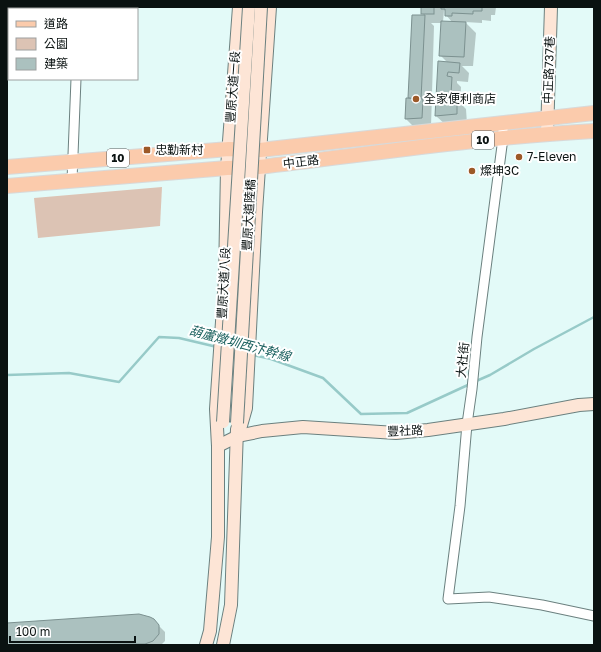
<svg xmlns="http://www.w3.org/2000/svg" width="601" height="652" viewBox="0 0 601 652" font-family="'Golos Text','Noto Sans TC',sans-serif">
  <rect width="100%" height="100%" fill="#e3faf8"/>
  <!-- green -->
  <polygon fill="#dcc3b4" points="162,187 160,226 38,238 34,198"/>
  <!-- shadow -->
  <g fill="#0003" fill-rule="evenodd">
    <path d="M422 7H496L495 15H491V21L482 20V23L465 22 476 33 473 66H462L469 73 468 82 457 81V83L461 87 460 103 466 109 467 124 446 125 436 116 448 63 440 55 442 23H431L434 26 431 127 416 129 406 119 407 99H409L412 16H425L422 13ZM444 10 446 12V15L452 22H443Z"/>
    <polygon points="153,620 165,632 165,641 161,645 7,645 7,624"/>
  </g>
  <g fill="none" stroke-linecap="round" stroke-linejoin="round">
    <!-- stream -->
    <g stroke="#97cac8" stroke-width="2.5">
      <polyline points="253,355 271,359 323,378 361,414 407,413 470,384"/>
      <polyline points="7,375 69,373 119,382 159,337 179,338 217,347"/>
      <polyline points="474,382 490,375 534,349 594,317"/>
    </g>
  </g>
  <!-- building -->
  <g fill="#abc1bf" stroke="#7c9190">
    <rect x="421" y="7" width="13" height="7"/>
    <polygon points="441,7 482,7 482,11 473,11 473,14 452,13 452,16 445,16 445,9 441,9"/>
    <polygon points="412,15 425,15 421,99 408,98"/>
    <polygon points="441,21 466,22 464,57 439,56"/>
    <polygon points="438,61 460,63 459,73 448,72 447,76 452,77 451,94 447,94 446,99 457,98 457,114 435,116"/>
    <polygon points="406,98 423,99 422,118 405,119"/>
    <polygon points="139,614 150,617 154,619 159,625 159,634 153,641 145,644 7,645 7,623"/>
  </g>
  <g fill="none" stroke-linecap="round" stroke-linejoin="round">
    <defs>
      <g id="street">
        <polyline points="79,9 79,7"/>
        <polyline points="7,34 9,33"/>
        <polyline points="503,123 503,138 477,337 472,389 467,424 460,506 448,599 489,597 542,605 594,616"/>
        <polyline points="72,180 76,79"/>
      </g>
      <g id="secondary">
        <polyline points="547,134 551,7"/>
        <polyline points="238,436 246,408 256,212 270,7"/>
        <polyline points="218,446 238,436 262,431 303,427 396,433 428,430 504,419 579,405 594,404"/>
        <polyline points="206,645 210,631 218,537 218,446 216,409 225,278 227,168 239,7"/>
        <polyline points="223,645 231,605 237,429"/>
      </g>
      <g id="primary">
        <polyline points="7,167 229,149 260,150 594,113"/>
        <path d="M7 186 227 168 259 167C371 154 482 137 594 131"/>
      </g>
    </defs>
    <!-- street casing -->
    <use href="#street" stroke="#6b807f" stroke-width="11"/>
    <!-- secondary casing -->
    <use href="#secondary" stroke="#6b807f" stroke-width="14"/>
    <!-- primary casing -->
    <use href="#primary" stroke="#d8d9d9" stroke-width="16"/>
    <!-- street -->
    <use href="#street" stroke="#fff" stroke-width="9"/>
    <!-- secondary -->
    <use href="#secondary" stroke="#fde5d6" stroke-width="12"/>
    <!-- primary -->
    <use href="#primary" stroke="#fbcbac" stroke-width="14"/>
    <defs>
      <g id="secondary-bridge">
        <polyline points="223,422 249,7"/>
        <polyline points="237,423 261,7"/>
      </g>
    </defs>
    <!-- secondary-bridge casing -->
    <use href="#secondary-bridge" stroke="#6b807f" stroke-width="14" stroke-linecap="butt"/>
    <!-- secondary-bridge -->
    <use href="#secondary-bridge" stroke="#fde5d6" stroke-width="12"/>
  </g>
  <!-- markers -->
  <g fill="#9c5928" stroke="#fff" stroke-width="1.5">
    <circle cx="416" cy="99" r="4"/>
    <rect x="143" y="146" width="8" height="8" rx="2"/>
    <circle cx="519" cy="157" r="4"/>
    <circle cx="472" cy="171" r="4"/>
  </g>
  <g text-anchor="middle" stroke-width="4" stroke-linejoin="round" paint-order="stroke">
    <!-- shield labels -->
    <g fill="#fff" stroke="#545958" stroke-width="1">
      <rect x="472" y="131" width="22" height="18" rx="3"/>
      <rect x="107" y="149" width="22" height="18" rx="3"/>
    </g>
    <g font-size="11" font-weight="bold" fill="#0a1211">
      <text x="483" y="144">10</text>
      <text x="118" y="162">10</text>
    </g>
    <!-- street labels -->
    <g font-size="12" fill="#0a1211" stroke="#fff">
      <text transform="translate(549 70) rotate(-88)" y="4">中正路737巷</text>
      <text transform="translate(233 87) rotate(-86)" y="4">豐原大道一段</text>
      <text transform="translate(301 162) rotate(-7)" y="4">中正路</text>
      <text transform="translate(249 215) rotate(-87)" y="4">豐原大道陸橋</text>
      <text transform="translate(224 283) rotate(-87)" y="4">豐原大道八段</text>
      <text transform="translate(463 360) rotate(-84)" y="4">大社街</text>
      <text transform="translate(405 431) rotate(-2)" y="4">豐社路</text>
    </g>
    <!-- poi labels -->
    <g font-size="12" fill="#0a1211" stroke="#fff" text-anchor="start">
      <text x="424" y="103">全家便利商店</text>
      <text x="155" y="154">忠勤新村</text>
      <text x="527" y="161">7-Eleven</text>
      <text x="480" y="175">燦坤3C</text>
    </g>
    <!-- water labels -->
    <g font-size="13" font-style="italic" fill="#1a605e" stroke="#fff">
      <text transform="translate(240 343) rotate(15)" y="5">葫蘆燉圳西汴幹線</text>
    </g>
  </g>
  <!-- border -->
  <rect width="601" height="652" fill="none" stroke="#0a1211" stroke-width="16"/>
  <!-- legend -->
  <rect x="8" y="8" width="130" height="72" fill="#ffffff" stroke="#9da0a0"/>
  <rect x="16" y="21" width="20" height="6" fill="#fbcbac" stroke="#9da0a0"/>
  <text x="44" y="28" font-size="12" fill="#0a1211">道路</text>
  <rect x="16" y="38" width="20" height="12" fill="#dcc3b4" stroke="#9da0a0"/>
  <text x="44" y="48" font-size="12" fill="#0a1211">公園</text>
  <rect x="16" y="58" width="20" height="12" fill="#abc1bf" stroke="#9da0a0"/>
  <text x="44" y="68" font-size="12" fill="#0a1211">建築</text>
  <!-- scale -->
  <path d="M10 636v6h125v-6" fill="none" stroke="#0a1211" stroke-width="2"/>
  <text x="16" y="636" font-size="12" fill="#0a1211" stroke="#ffffff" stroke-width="3" paint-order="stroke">100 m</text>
</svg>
